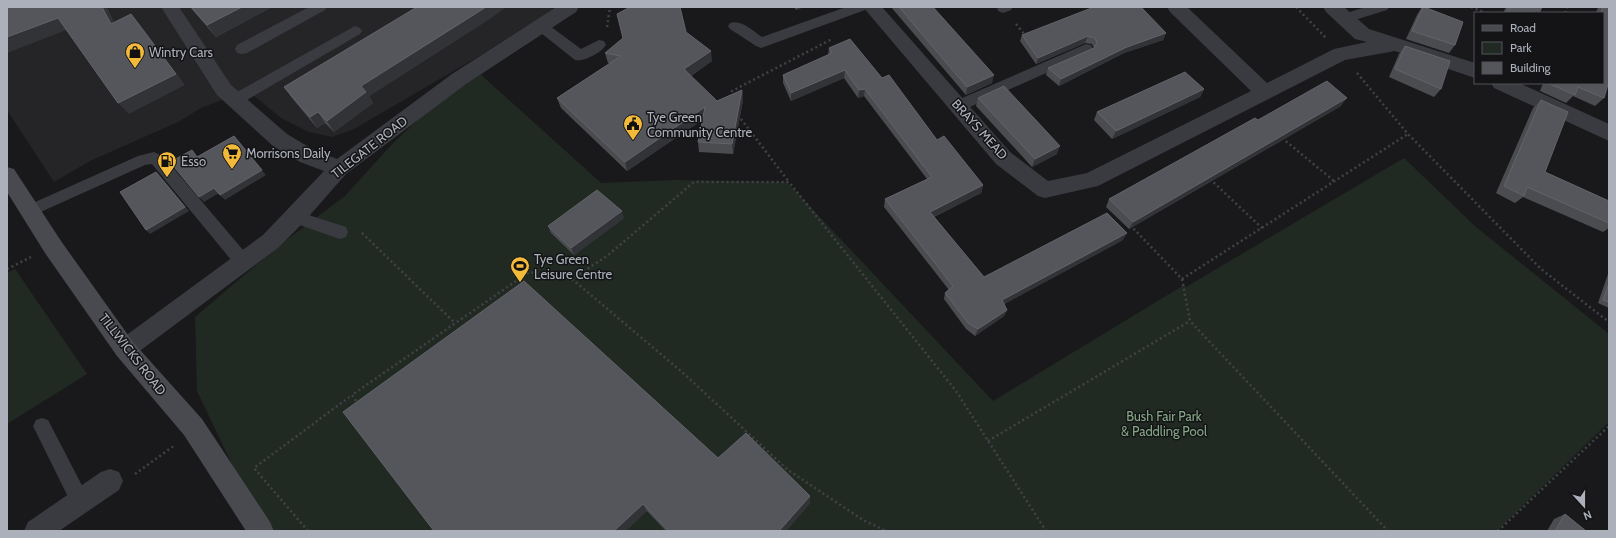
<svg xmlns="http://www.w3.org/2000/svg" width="1616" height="538" viewBox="0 0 1616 538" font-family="Cabin,sans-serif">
  <rect width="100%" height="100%" fill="#19191b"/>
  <!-- built -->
  <polygon fill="#252528" points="7,7 551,7 553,9 481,55 354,129 332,137 309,132 281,118 247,90 201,108 178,122 90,161 54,182 7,110"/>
  <!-- green -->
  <g fill="#212a22">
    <polygon points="478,72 601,183 676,180 787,182 993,401 1184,285 1186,287 1404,158 1476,227 1609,334 1609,422 1497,531 275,531 240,481 197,391 195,317 276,248 345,196 393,143 432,107"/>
    <polygon points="15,269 87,374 7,424 7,273"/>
  </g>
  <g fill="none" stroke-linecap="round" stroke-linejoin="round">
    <!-- path -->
    <g stroke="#404247" stroke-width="2.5" stroke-dasharray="2 3" stroke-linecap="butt">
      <polyline points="1296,7 1326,38"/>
      <polyline points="1471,7 1486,13"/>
      <polyline points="1565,13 1567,7"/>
      <polyline points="1016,24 1025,35"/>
      <polyline points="607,27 610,7"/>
      <polyline points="1357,73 1408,134 1541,269 1609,322"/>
      <polyline points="733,97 732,91 832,39"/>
      <polyline points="738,115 789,182"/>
      <polyline points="1282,138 1334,181"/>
      <polyline points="1210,179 1262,228"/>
      <polyline points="1130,225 1182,279 1190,321 1388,531"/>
      <polyline points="362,233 455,323"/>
      <polyline points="7,269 31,257"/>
      <polyline points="572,279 682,372 788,470 863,520 886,531"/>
      <polyline points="1182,279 1408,134"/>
      <polyline points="359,405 352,395 529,272 572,279 607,256 694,182 789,182 956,391 1046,531"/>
      <polyline points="988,441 1190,321"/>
      <polyline points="135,474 175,445"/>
      <polyline points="308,531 254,468 352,395"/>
      <polyline points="1498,531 1609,426"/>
    </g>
    <!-- lane -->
    <g fill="#3a3b40" fill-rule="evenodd">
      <polygon points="309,7 327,7 325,10 247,53 242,54 237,53 235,49 237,45"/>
      <path d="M846 7H867L865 10 761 48 756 46 730 29 728 26 730 23C741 19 753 31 762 37Z"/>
      <polygon points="997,7 1013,7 1011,10 1003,13 998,11"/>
      <polygon points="1366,7 1389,7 1387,10 1345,23 1340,21 1338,18 1340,15"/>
      <path d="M541 21 546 23 581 49 599 40 604 41 606 45C601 53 584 62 575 60L536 29 534 26 536 23Z"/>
      <polygon points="355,26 360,28 362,31 360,34 240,104 235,105 230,104 228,100 230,96"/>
      <polygon points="1086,44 1091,45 1093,49 1091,53 963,110 958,111 953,110 951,106 953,102"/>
      <polygon points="154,152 164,157 249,257 251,262 249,267 243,269 237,267 152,164 145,165 34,215 29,217 24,215 21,211 24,207 138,156"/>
      <polygon points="296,211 346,227 348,232 346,237 340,239 291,222 288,217 291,212"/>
      <polygon points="42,418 48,420 87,495 89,501 87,507 80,510 73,507 36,432 33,426 36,420"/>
    </g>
    <!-- street -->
    <g fill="#3a3b40" fill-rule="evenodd">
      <polygon points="161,7 179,7 231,85 287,134 314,150 337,159 452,74 556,7 579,7 576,12 466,84 346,174 303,223 279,247 133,356 125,359 117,356 113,349 117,342 263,235 324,171 300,162 273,146 217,95"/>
      <polygon points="863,7 882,7 1010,152 1048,181 1087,173 1251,91 1170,12 1167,7 1187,7 1267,83 1334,49 1367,42 1355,39 1326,12 1323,7 1344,7 1369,29 1475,63 1475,78 1395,51 1345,60 1098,186 1045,198 1038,196 996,164"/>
      <polygon points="1491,83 1519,83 1609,124 1609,141 1494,88"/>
      <polygon points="110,469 119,472 123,481 119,490 59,531 24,531 28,522 101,472"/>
    </g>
    <!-- secondary -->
    <polygon fill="#484a50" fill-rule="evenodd" points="7,167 14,169 61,241 133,342 202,419 270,522 274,531 246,531 184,435 117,356 45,253 7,192"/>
  </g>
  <!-- wall -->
  <g fill="#4a4c50">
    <polygon points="190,7 272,7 216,37"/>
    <polygon points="417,7 506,7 486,21 369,96 373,103 334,132 325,123 317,128 292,98 284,87"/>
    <polygon points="793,7 803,7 797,10"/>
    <polygon points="891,7 933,7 992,83 966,95"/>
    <polygon points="1422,7 1455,45 1449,53 1406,39 1417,15"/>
    <polygon points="1506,7 1542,7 1539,13 1503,13"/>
    <polygon points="1598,7 1609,7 1604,98 1595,106 1573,96 1566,103 1540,91 1543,83 1603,83 1603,13 1596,13"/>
    <polygon points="686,32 712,61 691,76 717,101 742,90 743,100 733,154 699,152 698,142 702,120 627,171 561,108 557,98 610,63 608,63 605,53"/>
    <polygon points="1166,33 1163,40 1124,53 1059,86 1046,75 1048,68 1094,48 1092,44 1085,43 1036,64 1020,41 1022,35"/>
    <polygon points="1405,46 1441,89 1434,97 1389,77 1399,54"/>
    <polygon points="829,48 882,78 937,140 983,185 981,193 934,217 984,277 1123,240 1004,304 1007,310 1004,316 975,336 966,329 944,299 945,293 949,290 884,207 885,199 927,179 864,96 858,98 844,78 791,101 783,83 783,75 828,55"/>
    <polygon points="1204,89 1200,97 1112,139 1094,120 1097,112"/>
    <polygon points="978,98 1057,154 1032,167 976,106"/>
    <polygon points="1541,100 1545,172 1609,201 1609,228 1603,232 1523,197 1515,203 1496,193 1533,108"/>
    <polygon points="1341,106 1129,229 1106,207 1109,199 1258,120"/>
    <polygon points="624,218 574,255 551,233 548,226"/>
    <polygon points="1609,271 1609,308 1598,303"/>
    <polygon points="718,458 810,503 786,531 666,531 647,511 434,531"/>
    <polygon points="1565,514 1586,531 1547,531 1554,519"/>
  </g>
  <!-- shaded-wall -->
  <g fill="#323336">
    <polygon points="102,7 107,7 121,36 111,24"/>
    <polygon points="242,7 272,7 216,37 207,25"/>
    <polygon points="486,7 506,7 486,21 369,96 373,103 334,132 327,121 361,86"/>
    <polygon points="797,7 803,7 797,10"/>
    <polygon points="131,14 141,26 185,85 129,114 118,103"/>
    <polygon points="58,18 69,29 7,53 7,37"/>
    <polygon points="1166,33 1163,40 1124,53 1059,86 1061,79 1127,47"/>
    <polygon points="1088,36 1085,43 1036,64 1038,58"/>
    <polygon points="711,51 712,61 686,79 684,69"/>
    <polygon points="845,70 844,78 791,101 791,93"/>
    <polygon points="994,75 992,83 966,95 967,87"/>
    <polygon points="865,89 864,96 858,98 859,90"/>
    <polygon points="1204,89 1200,97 1112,139 1116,131"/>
    <polygon points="742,90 743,100 733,154 732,144"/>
    <polygon points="1347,98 1341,106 1129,229 1133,222"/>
    <polygon points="705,107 707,117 627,171 625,162"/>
    <polygon points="318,112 325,123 317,128 310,117"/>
    <polygon points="234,136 266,175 225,200 220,195"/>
    <polygon points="1060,146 1057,154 1032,167 1035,159"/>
    <polygon points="156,172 160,176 189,211 150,234 146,230"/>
    <polygon points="983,185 981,193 929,219 930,212"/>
    <polygon points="214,188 219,193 204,202 199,197"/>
    <polygon points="622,211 624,218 574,255 571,248"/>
    <polygon points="1127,233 1123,240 999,307 1002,300"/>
    <polygon points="1007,310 1004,316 975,336 978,329"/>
    <polygon points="810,496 810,503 786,531 779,531"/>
    <polygon points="643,504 647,511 626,531 614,531"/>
  </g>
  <!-- building -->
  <g fill="#55565c" stroke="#62646a">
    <polygon points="7,7 102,7 111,24 131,14 176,74 118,103 58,18 7,37"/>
    <polygon points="191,7 242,7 207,25"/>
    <polygon points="417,7 486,7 361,86 366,92 327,121 318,112 310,117 284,87"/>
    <polygon points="630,7 680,7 686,32 711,51 684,69 717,101 742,90 732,144 698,142 705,107 625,162 557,98 621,56 605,53 623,38 617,14"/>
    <polygon points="899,7 933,7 994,75 967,87"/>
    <polygon points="1094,7 1141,7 1166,33 1127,47 1061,79 1048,68 1094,48 1097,43 1095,38 1088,36 1038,58 1022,35"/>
    <polygon points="1423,7 1424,7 1463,22 1455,45 1412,31"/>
    <polygon points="1509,7 1542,7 1539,13 1506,13"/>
    <polygon points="1603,7 1609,7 1609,81 1604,98 1578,87 1575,95 1548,83 1603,83 1603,13 1601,13"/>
    <polygon points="850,39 882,78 889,75 937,140 944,136 983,185 930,212 984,277 1107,213 1127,233 1002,300 1007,310 978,329 968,323 945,293 953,286 885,199 932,177 865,89 859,90 845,70 791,93 783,75 832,53 829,48"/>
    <polygon points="1405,46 1450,61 1441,89 1395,69"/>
    <polygon points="1185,72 1204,89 1116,131 1097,112"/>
    <polygon points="1327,81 1347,98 1133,222 1109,199 1255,118 1258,120"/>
    <polygon points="1004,86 1060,146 1035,159 978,98"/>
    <polygon points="1541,100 1568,112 1545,172 1609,201 1609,223 1527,187 1524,196 1504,186"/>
    <polygon points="234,136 262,170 220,195 214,188 199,197 170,162 192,150 197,157"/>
    <polygon points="156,172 185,207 146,230 120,192"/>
    <polygon points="597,190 622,211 571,248 548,226"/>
    <polygon points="524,281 718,458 746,433 810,496 779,531 669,531 643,504 614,531 434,531 343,412"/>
    <polygon points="1609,283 1609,302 1603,300"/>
    <polygon points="1565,514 1586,531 1555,531"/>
  </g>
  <!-- icons -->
  <defs>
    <symbol id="shop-pin" viewBox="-11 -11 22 30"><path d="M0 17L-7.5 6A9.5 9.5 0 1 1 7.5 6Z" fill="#f3b939" stroke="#141416"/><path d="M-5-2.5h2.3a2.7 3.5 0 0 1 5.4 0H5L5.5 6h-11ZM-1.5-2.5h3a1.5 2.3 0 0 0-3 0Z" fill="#111"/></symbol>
    <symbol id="civic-pin" viewBox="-11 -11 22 30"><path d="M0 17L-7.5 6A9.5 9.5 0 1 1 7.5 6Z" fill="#f3b939" stroke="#141416"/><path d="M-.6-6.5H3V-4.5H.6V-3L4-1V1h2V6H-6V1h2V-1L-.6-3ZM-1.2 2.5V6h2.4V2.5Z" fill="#111"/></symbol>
    <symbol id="supermarket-pin" viewBox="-11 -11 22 30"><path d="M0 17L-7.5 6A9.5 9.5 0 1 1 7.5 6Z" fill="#f3b939" stroke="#141416"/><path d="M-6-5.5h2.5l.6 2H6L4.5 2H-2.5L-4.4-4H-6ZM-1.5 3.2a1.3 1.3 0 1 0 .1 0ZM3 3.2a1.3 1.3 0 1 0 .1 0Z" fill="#111"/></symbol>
    <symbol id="fuel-pin" viewBox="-11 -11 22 30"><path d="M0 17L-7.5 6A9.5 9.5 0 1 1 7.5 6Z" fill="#f3b939" stroke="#141416"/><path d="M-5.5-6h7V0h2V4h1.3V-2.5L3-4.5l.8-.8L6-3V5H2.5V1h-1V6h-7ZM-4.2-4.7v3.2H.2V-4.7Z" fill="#111"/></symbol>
    <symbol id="stadium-pin" viewBox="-11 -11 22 30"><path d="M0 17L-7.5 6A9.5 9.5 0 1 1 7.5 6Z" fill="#f3b939" stroke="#141416"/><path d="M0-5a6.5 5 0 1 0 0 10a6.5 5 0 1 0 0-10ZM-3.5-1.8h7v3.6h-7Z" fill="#111"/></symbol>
  </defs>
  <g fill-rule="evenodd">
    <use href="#shop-pin" x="124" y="41" width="22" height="30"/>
    <use href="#civic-pin" x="622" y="113" width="22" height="30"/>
    <use href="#supermarket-pin" x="221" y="142" width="22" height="30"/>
    <use href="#fuel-pin" x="156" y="150" width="22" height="30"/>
    <use href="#stadium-pin" x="509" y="255" width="22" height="30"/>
  </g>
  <g text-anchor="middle" stroke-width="3" stroke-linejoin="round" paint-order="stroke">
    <!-- poi labels -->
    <g font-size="13" fill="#abb0bb" stroke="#141416" text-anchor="start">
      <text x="149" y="57">Wintry Cars</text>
      <text x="647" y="122">Tye Green<tspan x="647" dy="15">Community Centre</tspan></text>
      <text x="246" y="158">Morrisons Daily</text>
      <text x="181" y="166">Esso</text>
      <text x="534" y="264">Tye Green<tspan x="534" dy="15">Leisure Centre</tspan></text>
    </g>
    <!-- street labels -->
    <g font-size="13" fill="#abb0bb" stroke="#141416">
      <text transform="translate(980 129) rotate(48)" y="5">BRAYS MEAD</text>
      <text transform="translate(369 147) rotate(-38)" y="5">TILEGATE ROAD</text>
      <text transform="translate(133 354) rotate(52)" y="5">TILLWICKS ROAD</text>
    </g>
    <!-- park labels -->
    <g font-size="13" fill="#83a686" stroke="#141416">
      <text x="1164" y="421">Bush Fair Park<tspan x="1164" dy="15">&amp; Paddling Pool</tspan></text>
    </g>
  </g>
  <!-- border -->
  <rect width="1616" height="538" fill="none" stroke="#abb0bb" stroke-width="16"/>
  <!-- legend -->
  <rect x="1474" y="12" width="130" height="72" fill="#141416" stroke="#505258"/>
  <rect x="1482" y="25" width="20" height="6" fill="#484a50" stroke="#505258"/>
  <text x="1510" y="32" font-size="12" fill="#abb0bb">Road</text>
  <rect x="1482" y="42" width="20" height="12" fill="#212a22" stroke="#505258"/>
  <text x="1510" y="52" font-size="12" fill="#abb0bb">Park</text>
  <rect x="1482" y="62" width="20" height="12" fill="#55565c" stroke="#505258"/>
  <text x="1510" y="72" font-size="12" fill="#abb0bb">Building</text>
  <!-- north arrow -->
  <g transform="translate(1584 506) rotate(159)" stroke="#141416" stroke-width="3" paint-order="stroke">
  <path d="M0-3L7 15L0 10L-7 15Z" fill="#abb0bb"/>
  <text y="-6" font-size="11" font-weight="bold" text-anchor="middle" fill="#abb0bb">N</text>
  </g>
</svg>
